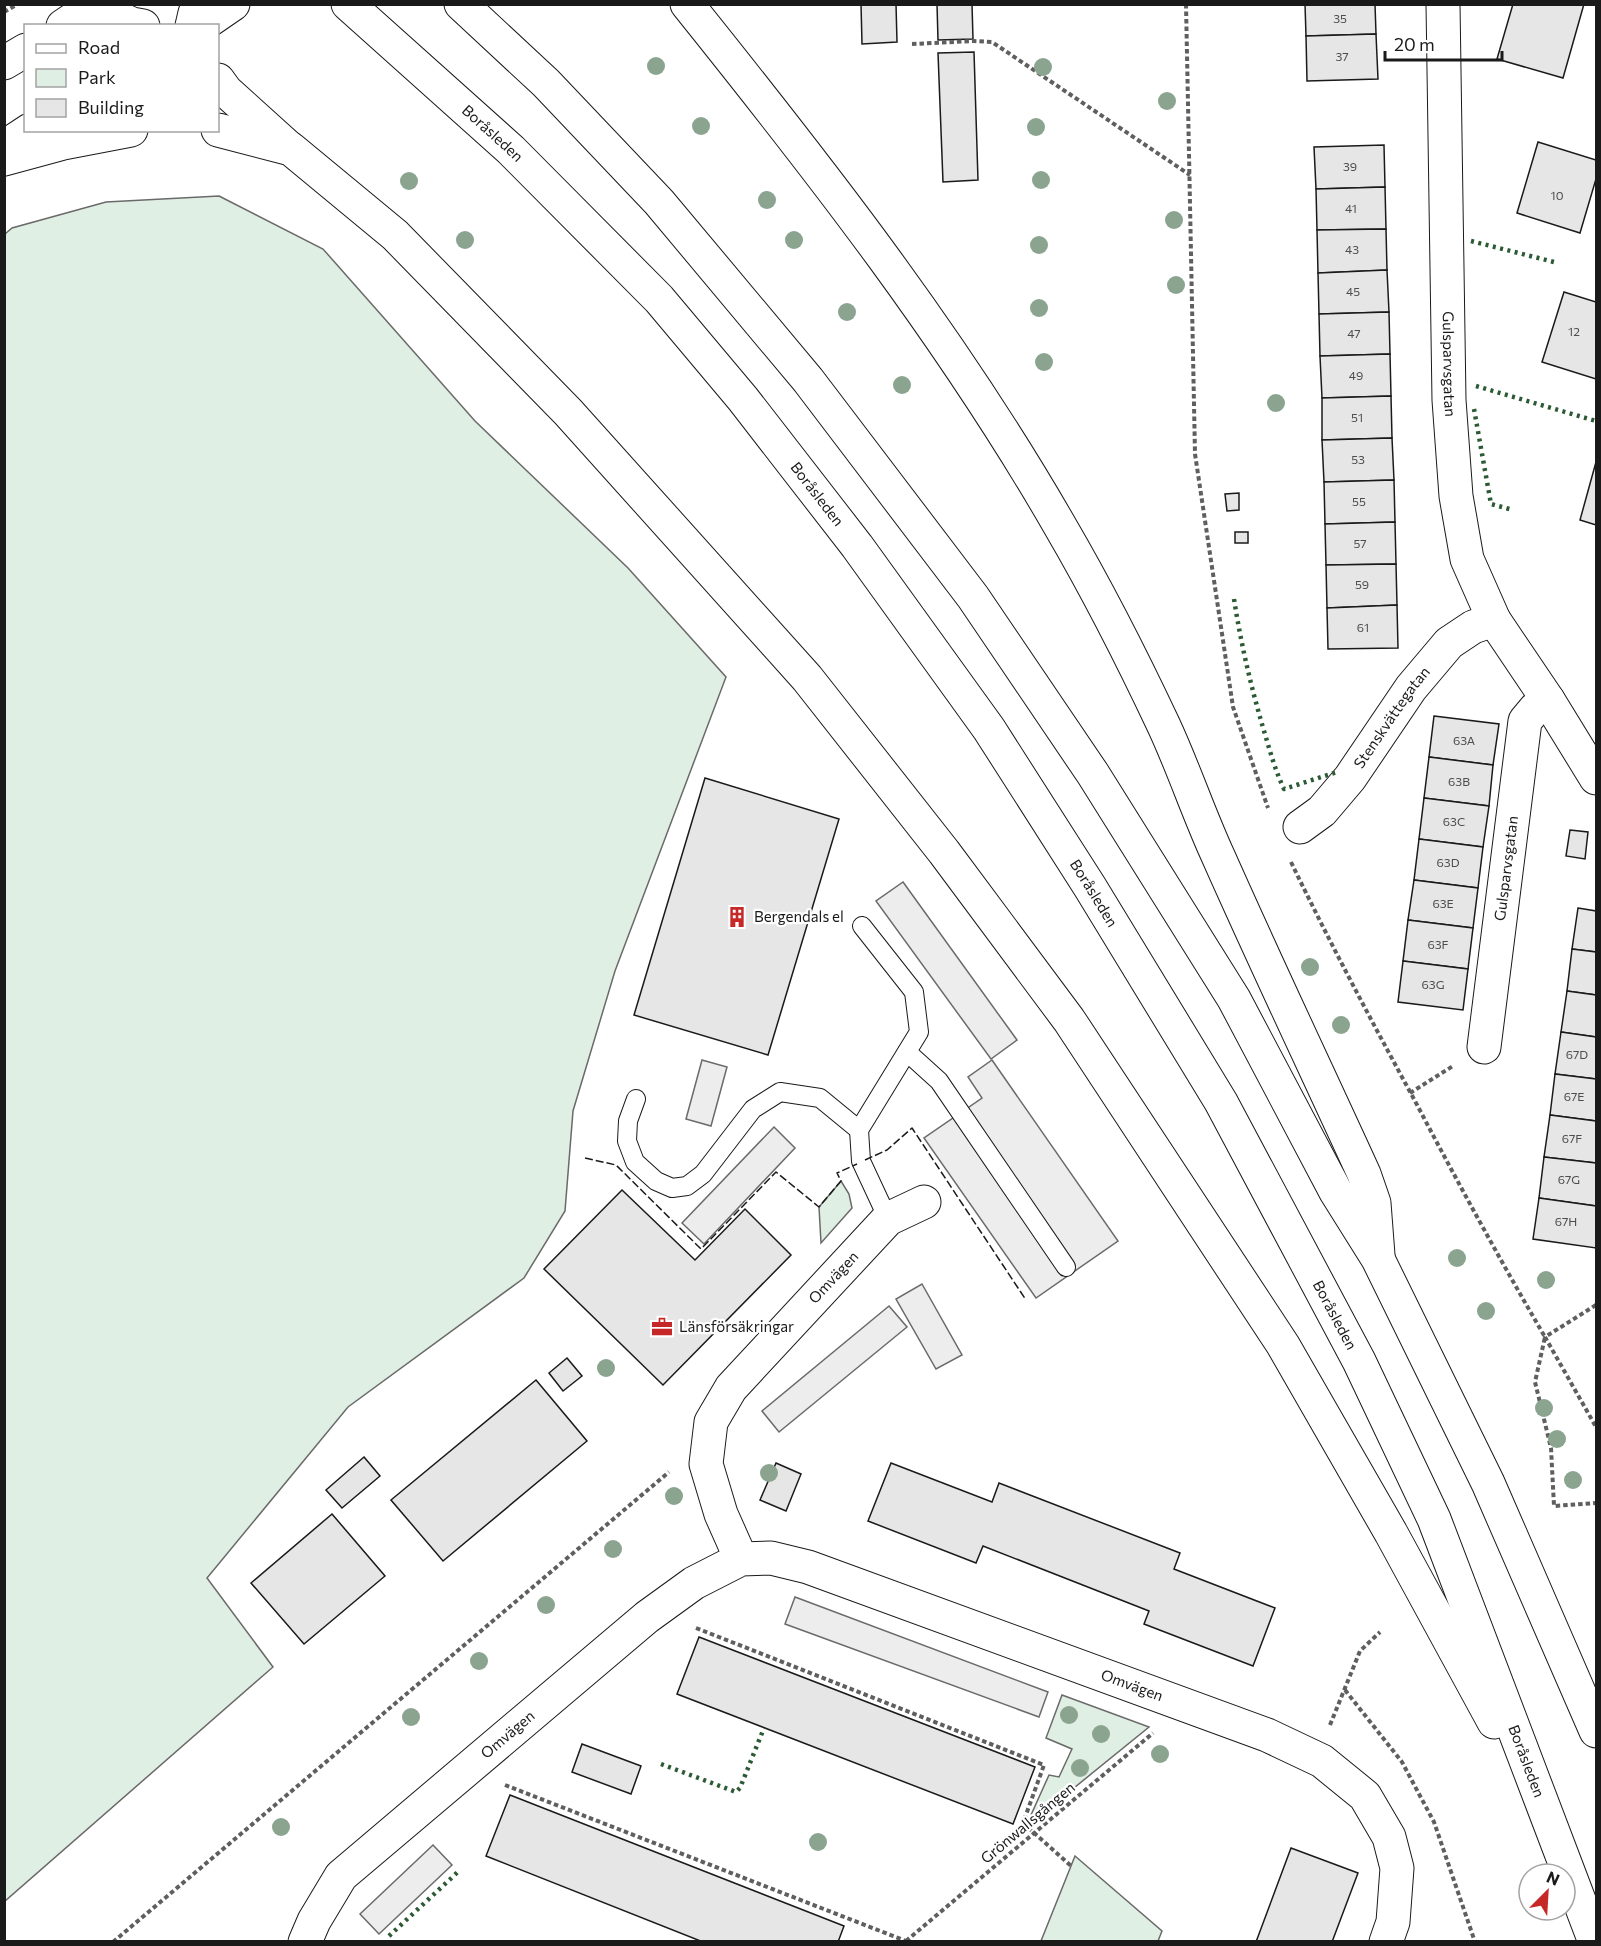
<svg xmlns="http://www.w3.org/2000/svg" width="1601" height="1946" viewBox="0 0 1601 1946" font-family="Commissioner,sans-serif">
  <rect width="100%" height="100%" fill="#fff"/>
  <!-- green -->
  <g fill="#e0efe3" stroke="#6a6a6a" stroke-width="1.5">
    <polygon points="219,196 323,249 475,421 628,568 726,677 615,971 573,1111 565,1211 524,1278 348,1407 207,1578 273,1667 5,1901 5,234 12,228 106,202"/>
    <polygon points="841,1181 849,1194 852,1208 821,1243 819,1207"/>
    <polygon points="1062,1695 1149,1727 1032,1822 1030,1821 1031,1815 1049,1775 1059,1777 1072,1749 1046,1738"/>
    <polygon points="1075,1856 1162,1931 1158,1941 1041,1941"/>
  </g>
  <!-- parking -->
  <g fill="#ededed" stroke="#6a6a6a" stroke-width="1.5">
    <polygon points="903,882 1017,1040 991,1059 876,901"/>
    <polygon points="702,1060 727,1067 711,1126 686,1119"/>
    <polygon points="992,1060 1118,1241 1036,1298 924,1138 982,1098 968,1077"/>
    <polygon points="774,1127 795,1148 704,1244 682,1223"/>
    <polygon points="922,1284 962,1355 936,1369 896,1299"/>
    <polygon points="889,1306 907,1327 779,1432 762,1411"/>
    <polygon points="795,1597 1048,1692 1039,1717 785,1624"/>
    <polygon points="433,1845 452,1865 379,1934 360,1914"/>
  </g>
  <!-- building -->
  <g fill="#e6e6e6" stroke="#1a1a1a" stroke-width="1.5">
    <polygon points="861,4 896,4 897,42 862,44"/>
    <polygon points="937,4 972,4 973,39 938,40"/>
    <polygon points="1305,4 1375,4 1376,34 1306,36"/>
    <polygon points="1513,4 1584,4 1563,78 1497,59"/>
    <polygon points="1376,34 1378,79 1307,81 1306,36"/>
    <polygon points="974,52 978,180 943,182 938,53"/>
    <polygon points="1538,142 1596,160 1596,179 1580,233 1517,213"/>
    <polygon points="1384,145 1385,187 1316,189 1314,147"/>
    <polygon points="1385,187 1386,229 1317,230 1316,189"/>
    <polygon points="1386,229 1387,270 1318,273 1317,230"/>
    <polygon points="1387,270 1389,312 1319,314 1318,273"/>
    <polygon points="1564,292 1596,302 1596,379 1542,362"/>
    <polygon points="1389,312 1390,354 1320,356 1319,314"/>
    <polygon points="1390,354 1391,396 1322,398 1320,356"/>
    <polygon points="1391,396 1392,438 1322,440 1322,398"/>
    <polygon points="1392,438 1394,480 1324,482 1322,440"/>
    <polygon points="1596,462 1596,525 1580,520"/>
    <polygon points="1394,480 1395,522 1325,524 1324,482"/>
    <polygon points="1239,493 1239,510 1227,511 1225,494"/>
    <polygon points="1395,522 1396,564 1326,565 1325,524"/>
    <rect x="1235" y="532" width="13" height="11"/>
    <polygon points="1396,564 1397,605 1327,608 1326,565"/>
    <polygon points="1397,605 1398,648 1328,649 1327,608"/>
    <polygon points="1434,716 1499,724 1493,765 1429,757"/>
    <polygon points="1429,757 1493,765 1489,806 1424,798"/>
    <polygon points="705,778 839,819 768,1055 634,1015"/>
    <polygon points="1424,798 1489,806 1483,847 1419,839"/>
    <polygon points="1570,830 1588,832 1585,859 1566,856"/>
    <polygon points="1419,839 1483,847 1478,888 1414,880"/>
    <polygon points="1414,880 1478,888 1473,928 1408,920"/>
    <polygon points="1578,908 1596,911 1596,952 1572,949"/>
    <polygon points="1408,920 1473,928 1468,969 1403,961"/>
    <polygon points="1572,949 1596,952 1596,995 1567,991"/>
    <polygon points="1403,961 1468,969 1463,1010 1398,1002"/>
    <polygon points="1567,991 1596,995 1596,1037 1561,1032"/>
    <polygon points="1561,1032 1596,1037 1596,1079 1555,1074"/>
    <polygon points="1555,1074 1596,1079 1596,1121 1550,1115"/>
    <polygon points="1550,1115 1596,1121 1596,1163 1544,1157"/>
    <polygon points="1544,1157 1596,1163 1596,1206 1539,1198"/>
    <polygon points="622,1190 695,1260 745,1209 791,1255 663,1385 544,1269"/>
    <polygon points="1539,1198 1596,1206 1596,1248 1533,1239"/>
    <polygon points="567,1358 582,1376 563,1391 549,1373"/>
    <polygon points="536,1380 587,1441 443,1561 391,1500"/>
    <polygon points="364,1457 380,1476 342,1508 326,1490"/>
    <polygon points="776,1463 801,1474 786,1511 760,1500"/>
    <polygon points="891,1463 992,1502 999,1483 1180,1553 1174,1569 1275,1608 1253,1666 1144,1624 1149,1611 983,1546 976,1563 868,1521"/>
    <polygon points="332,1514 385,1576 304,1644 251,1583"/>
    <polygon points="699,1637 1035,1767 1013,1824 677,1694"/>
    <polygon points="582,1744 641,1766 631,1794 572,1772"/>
    <polygon points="510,1795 844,1926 838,1942 703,1942 486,1856"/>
    <polygon points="1291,1848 1358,1873 1332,1942 1256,1942"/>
  </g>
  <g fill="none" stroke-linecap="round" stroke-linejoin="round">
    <defs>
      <g id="service">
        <polyline points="862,926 914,992 919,1032 859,1130 861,1161 888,1219"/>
        <polyline points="907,1052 939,1081 1066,1267"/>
        <polyline points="636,1099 628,1121 627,1141 635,1162 656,1181 672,1188 687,1186 703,1174 753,1109 780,1092 820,1098 859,1130"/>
      </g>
      <g id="minor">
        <path id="s1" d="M1443 4 1449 400 1456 496 1467 559 1494 620 1548 700 1596 778"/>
        <path id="s2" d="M1300 827 1322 811 1350 778 1411 688 1449 643 1473 627 1494 620"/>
        <path id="s3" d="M1484 1047 1525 721 1535 709 1548 700"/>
        <path id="s4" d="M741 1559 721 1514 706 1464 711 1422 731 1388 888 1219 924 1202"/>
        <path id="s5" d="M305 1942 314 1921 341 1876 647 1617 694 1583 741 1559 771 1558 808 1567 1267 1735 1322 1761 1365 1796 1389 1837 1397 1868 1393 1922 1386 1942"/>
      </g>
      <g id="secondary">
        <polyline points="63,26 96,4"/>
        <polyline points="201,26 233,4"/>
        <polyline points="4,63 26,50"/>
        <polyline points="4,147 30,130"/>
      </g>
      <g id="motorway">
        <polyline points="89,4 132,24 143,26"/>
        <path id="s6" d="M348 4 511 150 659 299 743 399 857 546 989 729 1090 887 1221 1102 1359 1361 1434 1519 1595 1942"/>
        <polyline points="461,4 546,83 659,202 808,380 973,597 1093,774 1234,999 1336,1192 1378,1259 1488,1483 1596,1731"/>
        <path d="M687 4C821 171 953 340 1060 526 1098 591 1132 658 1164 726 1184 769 1199 815 1219 858 1266 964 1316 1069 1364 1174L1374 1203 1378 1255"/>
        <polyline points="192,26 195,13 201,4"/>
        <polyline points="218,80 226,91 288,147"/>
        <polyline points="218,130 291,149 395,235 568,412 807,678 944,852 1069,1020 1283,1345 1391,1533 1494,1722"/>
        <polyline points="4,159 63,143 131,130"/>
      </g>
    </defs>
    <!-- service casing -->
    <use href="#service" stroke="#1a1a1a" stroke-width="20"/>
    <!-- minor casing -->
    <use href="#minor" stroke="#1a1a1a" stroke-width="35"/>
    <!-- secondary casing -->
    <use href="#secondary" stroke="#1a1a1a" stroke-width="35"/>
    <!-- motorway casing -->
    <use href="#motorway" stroke="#1a1a1a" stroke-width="35"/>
    <!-- path -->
    <g stroke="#5f5f5f" stroke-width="4" stroke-dasharray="4.5 3" stroke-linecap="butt">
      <polyline points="1186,4 1195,454 1233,707 1268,808"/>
      <polyline points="4,12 18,4"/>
      <polyline points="912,44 974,41 992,42 1190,175"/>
      <path d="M1291 862C1330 943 1372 1022 1415 1101 1457 1181 1500 1260 1545 1337L1535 1382 1551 1448 1554 1506 1596 1503"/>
      <polyline points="1410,1093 1453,1066"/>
      <polyline points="1596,1305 1545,1337 1596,1427"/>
      <polyline points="696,1628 1044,1765 1023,1823 1071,1866"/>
      <polyline points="1345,1690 1402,1762 1434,1822 1475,1942"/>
      <polyline points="1330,1725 1360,1651 1380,1632"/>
      <polyline points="505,1785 906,1941"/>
      <polyline points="906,1941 1153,1733"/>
      <polyline points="113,1942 669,1472"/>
    </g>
    <!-- service -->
    <use href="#service" stroke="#fff" stroke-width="18"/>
    <!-- minor -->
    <use href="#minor" stroke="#fff" stroke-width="33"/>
    <!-- secondary -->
    <use href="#secondary" stroke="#fff" stroke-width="33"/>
    <!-- motorway -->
    <use href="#motorway" stroke="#fff" stroke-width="33"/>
    <!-- hedge -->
    <g stroke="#2b5a34" stroke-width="4.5" stroke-dasharray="3 4.5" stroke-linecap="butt">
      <polyline points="1471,241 1558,263"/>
      <polyline points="1476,386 1596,421"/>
      <polyline points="1474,409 1491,504 1513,510"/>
      <path d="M1234 599C1241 644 1251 687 1264 731 1270 751 1275 770 1284 789L1337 772"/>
      <polyline points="661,1764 736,1792 740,1788 764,1728"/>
      <polyline points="389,1936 460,1870"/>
    </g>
    <!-- fence -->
    <g stroke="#1a1a1a" stroke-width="1.5" stroke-dasharray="8 3" stroke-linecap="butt">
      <polyline points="585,1158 616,1165 701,1249 776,1172 819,1207 841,1181 837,1173 857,1164"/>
      <polyline points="865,1160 887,1150 912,1128 1026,1300"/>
    </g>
  </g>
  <!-- trees -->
  <g fill="#8aa48f">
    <circle cx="656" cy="66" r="9"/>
    <circle cx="1043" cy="67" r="9"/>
    <circle cx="1167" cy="101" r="9"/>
    <circle cx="701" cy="126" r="9"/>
    <circle cx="1036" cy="127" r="9"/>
    <circle cx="1041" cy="180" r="9"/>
    <circle cx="409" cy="181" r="9"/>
    <circle cx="767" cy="200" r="9"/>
    <circle cx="1174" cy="220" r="9"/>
    <circle cx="465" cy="240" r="9"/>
    <circle cx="794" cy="240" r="9"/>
    <circle cx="1039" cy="245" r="9"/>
    <circle cx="1176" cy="285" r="9"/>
    <circle cx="1039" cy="308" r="9"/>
    <circle cx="847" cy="312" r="9"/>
    <circle cx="1044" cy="362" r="9"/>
    <circle cx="902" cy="385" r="9"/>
    <circle cx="1276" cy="403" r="9"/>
    <circle cx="1310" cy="967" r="9"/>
    <circle cx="1341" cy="1025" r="9"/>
    <circle cx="1457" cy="1258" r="9"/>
    <circle cx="1546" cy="1280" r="9"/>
    <circle cx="1486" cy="1311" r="9"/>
    <circle cx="606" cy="1368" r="9"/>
    <circle cx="1544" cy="1408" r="9"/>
    <circle cx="1557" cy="1439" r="9"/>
    <circle cx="769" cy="1473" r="9"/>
    <circle cx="1573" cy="1480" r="9"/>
    <circle cx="674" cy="1496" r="9"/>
    <circle cx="613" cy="1549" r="9"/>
    <circle cx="546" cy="1605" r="9"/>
    <circle cx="479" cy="1661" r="9"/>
    <circle cx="1069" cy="1715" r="9"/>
    <circle cx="411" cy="1717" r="9"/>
    <circle cx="1101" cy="1734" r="9"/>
    <circle cx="1160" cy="1754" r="9"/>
    <circle cx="1080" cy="1768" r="9"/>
    <circle cx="281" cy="1827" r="9"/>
    <circle cx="818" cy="1842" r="9"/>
  </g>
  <!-- icons -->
  <defs>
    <symbol id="building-bare" viewBox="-9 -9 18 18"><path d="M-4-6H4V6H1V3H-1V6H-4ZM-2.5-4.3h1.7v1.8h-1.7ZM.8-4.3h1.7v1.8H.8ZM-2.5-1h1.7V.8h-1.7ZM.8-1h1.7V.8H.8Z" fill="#c62828" stroke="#fff" stroke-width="2.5" paint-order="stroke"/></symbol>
    <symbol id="office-bare" viewBox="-9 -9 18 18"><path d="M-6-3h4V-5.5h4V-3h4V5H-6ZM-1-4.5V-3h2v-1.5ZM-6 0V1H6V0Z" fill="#c62828" stroke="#fff" stroke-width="2.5" paint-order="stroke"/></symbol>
  </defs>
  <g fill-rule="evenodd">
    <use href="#building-bare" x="722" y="902" width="30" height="30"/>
    <use href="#office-bare" x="647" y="1312" width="30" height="30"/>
  </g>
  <g text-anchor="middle" stroke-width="4.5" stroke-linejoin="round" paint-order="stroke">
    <!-- number labels -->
    <g font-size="12" fill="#4d4d4d">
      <text x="1340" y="23">35</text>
      <text x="1342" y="61">37</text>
      <text x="1350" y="171">39</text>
      <text x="1557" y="200">10</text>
      <text x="1351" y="213">41</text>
      <text x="1352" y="254">43</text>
      <text x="1353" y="296">45</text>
      <text x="1574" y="336">12</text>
      <text x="1354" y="338">47</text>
      <text x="1356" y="380">49</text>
      <text x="1357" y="422">51</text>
      <text x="1358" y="464">53</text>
      <text x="1359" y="506">55</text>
      <text x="1360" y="548">57</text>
      <text x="1362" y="589">59</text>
      <text x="1363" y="632">61</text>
      <text x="1464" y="745">63A</text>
      <text x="1459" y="786">63B</text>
      <text x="1454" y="826">63C</text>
      <text x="1448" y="867">63D</text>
      <text x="1443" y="908">63E</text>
      <text x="1438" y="949">63F</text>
      <text x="1433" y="989">63G</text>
      <text x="1577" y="1059">67D</text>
      <text x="1574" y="1101">67E</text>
      <text x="1572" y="1143">67F</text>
      <text x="1569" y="1184">67G</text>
      <text x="1566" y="1226">67H</text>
    </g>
    <!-- street labels -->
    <g font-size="15" fill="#1a1a1a" stroke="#fff">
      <text dy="5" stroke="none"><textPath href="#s6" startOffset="194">Boråsleden</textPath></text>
      <text dy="5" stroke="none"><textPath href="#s1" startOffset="360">Gulsparvsgatan</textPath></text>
      <text dy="5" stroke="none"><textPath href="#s6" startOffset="680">Boråsleden</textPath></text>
      <text dy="5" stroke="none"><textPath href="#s2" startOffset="144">Stenskvättegatan</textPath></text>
      <text dy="5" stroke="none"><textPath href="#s3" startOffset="180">Gulsparvsgatan</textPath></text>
      <text dy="5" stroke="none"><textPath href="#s6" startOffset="1166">Boråsleden</textPath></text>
      <text dy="5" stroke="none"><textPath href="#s4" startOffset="334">Omvägen</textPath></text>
      <text dy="5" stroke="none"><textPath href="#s6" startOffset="1652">Boråsleden</textPath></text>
      <text dy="5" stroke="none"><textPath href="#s5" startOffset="1000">Omvägen</textPath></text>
      <text dy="5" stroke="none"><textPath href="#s5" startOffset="294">Omvägen</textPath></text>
      <text dy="5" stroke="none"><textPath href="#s6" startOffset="2138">Boråsleden</textPath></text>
      <text transform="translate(1028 1823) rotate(-40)" y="5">Grönwallsgången</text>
    </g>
    <!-- poi labels -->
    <g font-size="15" fill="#1a1a1a" stroke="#fff" text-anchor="start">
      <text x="754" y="922">Bergendals el</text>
      <text x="679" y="1332">Länsförsäkringar</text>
    </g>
  </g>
  <!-- border -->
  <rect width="1601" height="1946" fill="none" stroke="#1a1a1a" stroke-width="12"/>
  <!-- legend -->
  <rect x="24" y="24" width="195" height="108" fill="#ffffff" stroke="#a3a3a3" stroke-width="1.5"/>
  <rect x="36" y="44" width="30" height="9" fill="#ffffff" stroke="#a3a3a3" stroke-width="1.5"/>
  <text x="78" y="54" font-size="18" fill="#1a1a1a">Road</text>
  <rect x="36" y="69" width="30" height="18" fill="#e0efe3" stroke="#a3a3a3" stroke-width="1.5"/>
  <text x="78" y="84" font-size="18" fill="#1a1a1a">Park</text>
  <rect x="36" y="99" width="30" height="18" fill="#e6e6e6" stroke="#a3a3a3" stroke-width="1.5"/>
  <text x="78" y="114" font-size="18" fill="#1a1a1a">Building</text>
  <!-- north arrow -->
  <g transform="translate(1547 1892) rotate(24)"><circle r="28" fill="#ffffff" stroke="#a3a3a3" stroke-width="1.5"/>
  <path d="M0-4.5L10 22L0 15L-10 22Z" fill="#c62828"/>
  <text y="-9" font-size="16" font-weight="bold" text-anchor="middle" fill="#1a1a1a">N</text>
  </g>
  <!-- scale -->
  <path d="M1385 51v9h117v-9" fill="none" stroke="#1a1a1a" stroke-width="3"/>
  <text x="1394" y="51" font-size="18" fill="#1a1a1a" stroke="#ffffff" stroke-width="4.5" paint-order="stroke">20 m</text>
</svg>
